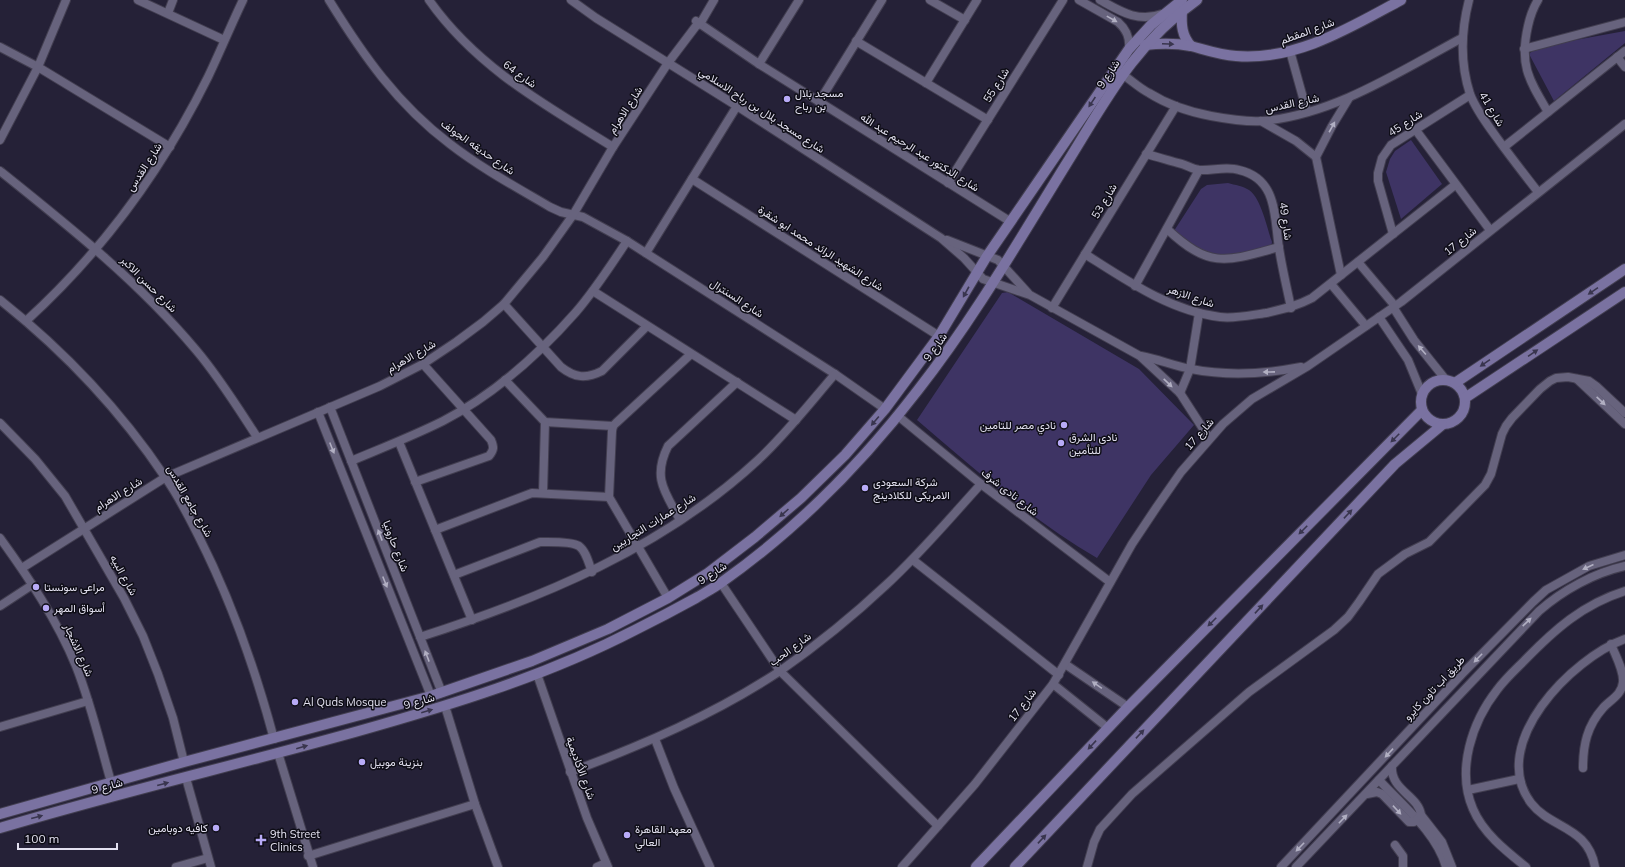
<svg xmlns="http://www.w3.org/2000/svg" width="1625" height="867" viewBox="0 0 1625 867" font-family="Mulish,Vazirmatn,sans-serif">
  <rect width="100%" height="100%" fill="#252137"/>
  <!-- green -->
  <g fill="#3e3464">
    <polygon points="1625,31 1625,43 1554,101 1529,54 1537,47"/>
    <polygon points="1411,140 1442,184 1401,219 1386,172 1390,159 1395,151"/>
    <path d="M1228 183C1235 185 1243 186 1249 190 1261 198 1267 228 1272 242L1271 248 1252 258 1237 262H1224L1172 234 1201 189 1207 185Z"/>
    <path d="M1008 292 1139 369 1194 425 1151 475 1097 558C1032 520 974 469 917 420L1002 293Z"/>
  </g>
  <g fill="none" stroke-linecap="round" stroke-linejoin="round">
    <defs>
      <g id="minor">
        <polyline points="138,0 224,40"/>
        <path d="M329 0C363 55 397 104 450 144 481 168 516 187 550 207L561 212 583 217 627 241 835 374 885 409"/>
        <path d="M429 0C476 67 545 105 613 147"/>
        <polyline points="571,0 596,18 737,106 941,238 964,258 983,279 1030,295 1140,356 1180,393 1209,438"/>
        <polyline points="930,0 965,20"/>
        <path d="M1079 0 1118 22C1127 30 1130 38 1129 49"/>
        <path d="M1100 0C1120 11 1138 23 1162 14"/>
        <path d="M1469 0C1461 31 1460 63 1470 94 1476 110 1487 124 1497 138 1510 156 1524 174 1538 192"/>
        <path d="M1538 0C1533 8 1530 17 1528 26 1519 65 1529 80 1548 112"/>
        <polyline points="168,13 173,0"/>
        <polyline points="696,21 759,64 1011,222"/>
        <polyline points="856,41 988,120"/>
        <polyline points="0,47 38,67 170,147"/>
        <polyline points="1524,49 1625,22"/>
        <polyline points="1290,51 1307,112"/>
        <polyline points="1617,57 1625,67"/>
        <polyline points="759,64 799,0"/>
        <path d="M1122 74C1131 80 1139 88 1149 93 1168 105 1190 112 1211 116 1227 119 1246 122 1262 121 1334 115 1400 71 1462 38"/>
        <polyline points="926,83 977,0"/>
        <polyline points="819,102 882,0"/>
        <polyline points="1261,121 1296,141 1316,157 1341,275"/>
        <polyline points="1415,129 1490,230"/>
        <polyline points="0,140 38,67 66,0"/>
        <polyline points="1504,147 1625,51"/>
        <path d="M1146 154C1158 157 1170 161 1182 164 1188 166 1193 169 1199 170 1212 171 1226 166 1239 170 1278 179 1274 217 1279 248 1282 268 1287 288 1291 308"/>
        <polyline points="1316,157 1332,126 1349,98"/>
        <path d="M0 171C70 227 139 282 196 350 219 377 238 408 257 437"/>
        <polyline points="692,179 939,336"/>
        <polyline points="948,183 1063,0"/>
        <path d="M1167 229C1210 269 1226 262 1279 247"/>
        <polyline points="1393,234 1378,181 1378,173 1382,158 1391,145 1470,95"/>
        <polyline points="947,240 998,260 1028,293"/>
        <polyline points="646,253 737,106"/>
        <path d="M1085 254C1126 280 1170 311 1220 317 1235 319 1251 315 1266 313 1283 309 1297 306 1312 298L1455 185"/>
        <polyline points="1358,262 1395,306"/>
        <polyline points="1331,284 1366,326"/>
        <polyline points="1135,286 1199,170"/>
        <polyline points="593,291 796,420"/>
        <path d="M0 300C63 350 120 410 165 477 178 495 188 515 198 535 231 600 255 668 274 739"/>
        <path d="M504 304 561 367C575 378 586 379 602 371L647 326"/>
        <polyline points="1393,307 1414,340 1446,380"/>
        <polyline points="1052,308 1176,106"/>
        <polyline points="1379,317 1408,360 1422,394"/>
        <path d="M26 321C103 251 162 170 208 77 220 52 231 25 243 0"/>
        <path d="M1141 356C1158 359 1174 366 1191 369 1227 376 1265 374 1301 367"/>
        <polyline points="1577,379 1625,424"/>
        <polyline points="505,380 545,422 613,426"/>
        <polyline points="1180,393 1190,369 1199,313"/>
        <polyline points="330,407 442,693"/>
        <polyline points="318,412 431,696"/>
        <polyline points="898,416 981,484 1110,582"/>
        <polyline points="0,423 35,459 65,496 124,598 143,636 158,674 173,718 184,762"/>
        <polyline points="399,442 472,620"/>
        <path d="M351 461C382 448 413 436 443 421 493 395 539 354 576 312 595 290 611 265 627 241"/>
        <path d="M415 482 489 456C494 450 494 447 491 440L423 364"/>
        <polyline points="543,493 545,422"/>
        <path d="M680 520C665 492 652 478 668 446L737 382"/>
        <polyline points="435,530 532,493 609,497"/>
        <path d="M0 538C29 578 57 620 76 666 91 704 100 743 111 782"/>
        <polyline points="913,560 1059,675"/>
        <polyline points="22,568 166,477 380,386 423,364 456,342 483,322 504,304 543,257 573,215 613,147 668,63 696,26 700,24 714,0"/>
        <path d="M454 575 540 542C549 542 571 541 579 546 586 551 589 564 592 572"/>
        <polyline points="721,583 780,671 938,826"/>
        <polyline points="668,598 609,497 612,431 613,426 616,423 691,354"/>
        <polyline points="0,606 32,585"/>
        <path d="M420 637C542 598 663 548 758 460 786 434 810 403 835 374"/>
        <polyline points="1065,664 1128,707"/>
        <polyline points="537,674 587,818 608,867"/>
        <polyline points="1053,684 1108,728"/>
        <polyline points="445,706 475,804 498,867"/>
        <polyline points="0,727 88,701"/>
        <polyline points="655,739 674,788 710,867"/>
        <polyline points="278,753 313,867"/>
        <path d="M1583 768C1583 745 1587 726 1603 708 1610 700 1622 695 1623 682 1624 670 1615 655 1611 644"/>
        <path d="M570 772C643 745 715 714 780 671 817 645 853 616 886 585 920 554 950 518 981 484"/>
        <polyline points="186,778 211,867"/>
        <path d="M1379 780C1402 805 1437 833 1446 867"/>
        <polyline points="1468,790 1519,779"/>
        <path d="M1367 794 1377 792 1382 794 1409 822H1414L1421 815C1419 796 1390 790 1392 766"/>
        <polyline points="1421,815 1442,842 1452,867"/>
        <polyline points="1395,845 1403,856 1403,867"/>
        <polyline points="308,856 475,804"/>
        <polyline points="176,867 208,858"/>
        <polyline points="597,867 606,863"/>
        <polyline points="902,867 975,784 1053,684 1132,544 1156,508 1181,472 1223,424 1252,399 1308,366 1401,302 1625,124"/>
        <polyline points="1087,867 1094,842 1100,829 1132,794 1249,692 1334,630 1348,617 1359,602 1378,574 1405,554 1429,542 1485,485 1491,474 1502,434 1506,426 1512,418 1540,389 1550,381 1556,378 1568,377 1589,381 1596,386 1625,413"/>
        <polyline points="1281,867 1462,674 1533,602 1546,590 1589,566 1625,555"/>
        <path d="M1296 867 1539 611C1563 590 1594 573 1625 566"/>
        <path d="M1526 867C1506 851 1483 833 1473 809 1456 770 1472 722 1497 690 1505 679 1515 670 1524 661 1554 630 1583 604 1625 591"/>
        <path d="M1595 867C1588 826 1551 829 1531 803 1487 744 1572 658 1625 639"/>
      </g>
      <g id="major">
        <path d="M1182 11C1181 25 1182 36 1191 46"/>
        <path d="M1145 45C1161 43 1176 43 1191 46 1206 50 1220 55 1236 56 1296 61 1349 28 1401 0"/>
        <circle cx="1443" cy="402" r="22"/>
        <polyline points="1455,383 1625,269"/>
        <polyline points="1465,398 1625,292"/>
        <polyline points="0,814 184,762 431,696 532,661 608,629 668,598 708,573 755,537 801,498 845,455 885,409 939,336 987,256 1129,49 1151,25 1182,0"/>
        <path d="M0 828C117 793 237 765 355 732 451 705 546 676 635 630 655 620 676 609 696 598 704 593 714 588 722 582 797 529 862 463 918 390 973 320 1018 242 1065 166 1105 102 1133 45 1197 0"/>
        <polyline points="976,867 1128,707 1422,410"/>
        <polyline points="1015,867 1395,464 1442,425"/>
      </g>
    </defs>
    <!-- minor casing -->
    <use href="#minor" stroke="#423e50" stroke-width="10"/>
    <!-- major casing -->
    <use href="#major" stroke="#423e50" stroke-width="12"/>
    <!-- minor -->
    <use href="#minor" stroke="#67637d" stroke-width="8"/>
    <!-- major -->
    <use href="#major" stroke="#7a72a1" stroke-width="10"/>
  </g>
  <!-- one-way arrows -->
  <defs><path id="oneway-solid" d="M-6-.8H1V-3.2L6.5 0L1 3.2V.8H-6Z"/></defs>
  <g fill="#b1afc2">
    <use href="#oneway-solid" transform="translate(1112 19) rotate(29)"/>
    <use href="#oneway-solid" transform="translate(1332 127) rotate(-61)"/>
    <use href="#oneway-solid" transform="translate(1422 350) rotate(-131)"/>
    <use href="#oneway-solid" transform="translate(1269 372) rotate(179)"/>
    <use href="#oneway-solid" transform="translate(1168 383) rotate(44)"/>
    <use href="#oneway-solid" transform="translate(1601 401) rotate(43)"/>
    <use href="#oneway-solid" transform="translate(332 448) rotate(68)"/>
    <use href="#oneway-solid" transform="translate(380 535) rotate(-111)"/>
    <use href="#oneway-solid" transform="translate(1588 567) rotate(156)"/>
    <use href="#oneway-solid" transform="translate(385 582) rotate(68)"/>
    <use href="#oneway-solid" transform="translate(1527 622) rotate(-44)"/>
    <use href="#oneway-solid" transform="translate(427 656) rotate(-111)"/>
    <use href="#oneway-solid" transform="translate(1478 658) rotate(134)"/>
    <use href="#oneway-solid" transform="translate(1097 685) rotate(-145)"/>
    <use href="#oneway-solid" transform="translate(1389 753) rotate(133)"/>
    <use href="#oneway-solid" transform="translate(1397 810) rotate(47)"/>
    <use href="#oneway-solid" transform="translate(1343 819) rotate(-46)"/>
    <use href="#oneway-solid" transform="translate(1300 847) rotate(134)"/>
  </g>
  <g fill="#39354e">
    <use href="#oneway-solid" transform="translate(1168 44) rotate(3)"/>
    <use href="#oneway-solid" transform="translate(1092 102) rotate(124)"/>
    <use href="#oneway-solid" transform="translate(1593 291) rotate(146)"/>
    <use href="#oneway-solid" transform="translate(966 292) rotate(119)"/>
    <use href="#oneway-solid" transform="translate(1533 353) rotate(-34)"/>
    <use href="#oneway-solid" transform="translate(1485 363) rotate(146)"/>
    <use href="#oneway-solid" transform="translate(875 421) rotate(130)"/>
    <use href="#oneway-solid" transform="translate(1395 438) rotate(135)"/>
    <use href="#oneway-solid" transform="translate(784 513) rotate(138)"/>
    <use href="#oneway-solid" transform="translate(1348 514) rotate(-47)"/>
    <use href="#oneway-solid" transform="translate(1303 530) rotate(135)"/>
    <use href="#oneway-solid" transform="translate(1259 609) rotate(-47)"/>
    <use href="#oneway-solid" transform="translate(1212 622) rotate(135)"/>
    <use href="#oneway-solid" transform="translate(427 711) rotate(-16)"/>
    <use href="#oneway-solid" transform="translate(1140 734) rotate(-47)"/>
    <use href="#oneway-solid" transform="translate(1092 745) rotate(133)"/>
    <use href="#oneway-solid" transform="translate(302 747) rotate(-16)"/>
    <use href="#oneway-solid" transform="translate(163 784) rotate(-15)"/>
    <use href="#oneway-solid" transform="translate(37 817) rotate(-15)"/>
    <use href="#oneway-solid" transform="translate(1042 839) rotate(-47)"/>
  </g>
  <!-- markers -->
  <g fill="#b8abf7" stroke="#0e0d16" stroke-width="1.5">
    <circle cx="787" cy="99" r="4"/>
    <circle cx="1064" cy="425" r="4"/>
    <circle cx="1061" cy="443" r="4"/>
    <circle cx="865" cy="488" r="4"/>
    <circle cx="36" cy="587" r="4"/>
    <circle cx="46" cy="608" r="4"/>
    <circle cx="295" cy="702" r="4"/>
    <circle cx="362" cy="762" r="4"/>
    <circle cx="216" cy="828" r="4"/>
    <circle cx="627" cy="835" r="4"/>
    <path d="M259 834h4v4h4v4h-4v4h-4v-4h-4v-4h4z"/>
  </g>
  <g text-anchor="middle" stroke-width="3" stroke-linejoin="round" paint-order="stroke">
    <!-- street labels -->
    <g font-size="11" fill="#e3e1f0" stroke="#0e0d16">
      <text transform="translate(1307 31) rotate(-20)" y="4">شارع المقطم</text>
      <text transform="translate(520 74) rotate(36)" y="4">شارع 64</text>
      <text transform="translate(1108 74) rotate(-56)" y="4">شارع 9</text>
      <text transform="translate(996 85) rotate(-58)" y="4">شارع 55</text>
      <text transform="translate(1292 103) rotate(-12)" y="4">شارع القدس</text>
      <text transform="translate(1492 109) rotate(59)" y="4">شارع 41</text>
      <text transform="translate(625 110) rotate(-57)" y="4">شارع الاهرام</text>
      <text transform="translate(762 110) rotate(33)" y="4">شارع مسجد بلال بن رباح الاسلامي</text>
      <text transform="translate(1405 123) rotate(-33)" y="4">شارع 45</text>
      <text transform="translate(478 147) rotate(35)" y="4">شارع حديقه الجولف</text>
      <text transform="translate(920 152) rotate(32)" y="4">شارع الدكتور عبد الرحيم عبد الله</text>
      <text transform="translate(144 167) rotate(-57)" y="4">شارع القدس</text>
      <text transform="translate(1104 201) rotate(-59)" y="4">شارع 53</text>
      <text transform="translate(1286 221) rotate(82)" y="4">شارع 49</text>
      <text transform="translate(1460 241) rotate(-39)" y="4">شارع 17</text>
      <text transform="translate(821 248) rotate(33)" y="4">شارع الشهيد الرائد محمد ابو شقرة</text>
      <text transform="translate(149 284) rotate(45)" y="4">شارع حسن الاكبر</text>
      <text transform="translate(1191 296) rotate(19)" y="4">شارع الازهر</text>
      <text transform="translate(737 298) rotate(33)" y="4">شارع السنترال</text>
      <text transform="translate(935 347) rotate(-54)" y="4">شارع 9</text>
      <text transform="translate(411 356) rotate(-30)" y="4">شارع الاهرام</text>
      <text transform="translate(1199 434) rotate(-49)" y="4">شارع 17</text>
      <text transform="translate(1010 492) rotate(38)" y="4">شارع نادى شرف</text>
      <text transform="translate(118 494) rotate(-32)" y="4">شارع الاهرام</text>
      <text transform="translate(190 501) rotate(60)" y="4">شارع جامع القدس</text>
      <text transform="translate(653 522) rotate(-32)" y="4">شارع عمارات التجاريين</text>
      <text transform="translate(396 546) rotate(69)" y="4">شارع حارونيا</text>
      <text transform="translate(712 573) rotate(-33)" y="4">شارع 9</text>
      <text transform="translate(124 575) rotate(61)" y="4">شارع البيه</text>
      <text transform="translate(790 649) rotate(-36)" y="4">شارع الحب</text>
      <text transform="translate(79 650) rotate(66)" y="4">شارع الاشجار</text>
      <text transform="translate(1434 688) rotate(-47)" y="4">طريق اب تاون كايرو</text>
      <text transform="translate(419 701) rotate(-16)" y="4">شارع 9</text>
      <text transform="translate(1022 705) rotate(-52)" y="4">شارع 17</text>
      <text transform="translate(581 768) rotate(70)" y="4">شارع الأكاديمية</text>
      <text transform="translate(107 786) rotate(-15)" y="4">شارع 9</text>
    </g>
    <!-- poi labels -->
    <g font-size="11" fill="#e3e1f0" stroke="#0e0d16" text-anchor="start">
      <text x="795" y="97">مسجد بلال<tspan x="795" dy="13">بن رباح</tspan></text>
      <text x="1056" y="429" text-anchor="end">نادي مصر للتامين</text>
      <text x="1069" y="441">نادى الشرق<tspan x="1069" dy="13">للتأمين</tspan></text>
      <text x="873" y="486">شركة السعودى<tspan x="873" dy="13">الامريكى للكلادينج</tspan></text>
      <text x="44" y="591">مراعى سونستا</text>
      <text x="54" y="612">أسواق المهر</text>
      <text x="303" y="706">Al Quds Mosque</text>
      <text x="370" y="766">بنزينة موبيل</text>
      <text x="208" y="832" text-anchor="end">كافيه دوبامين</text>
      <text x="635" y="833">معهد القاهرة<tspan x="635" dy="13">العالي</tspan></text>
      <text x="270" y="838">9th Street<tspan x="270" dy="13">Clinics</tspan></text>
    </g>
  </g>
  <!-- scale -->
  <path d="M18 843v6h99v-6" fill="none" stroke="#e3e1f0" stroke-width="2"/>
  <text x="24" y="843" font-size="12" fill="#e3e1f0" stroke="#0e0d16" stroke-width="3" paint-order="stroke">100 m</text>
</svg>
